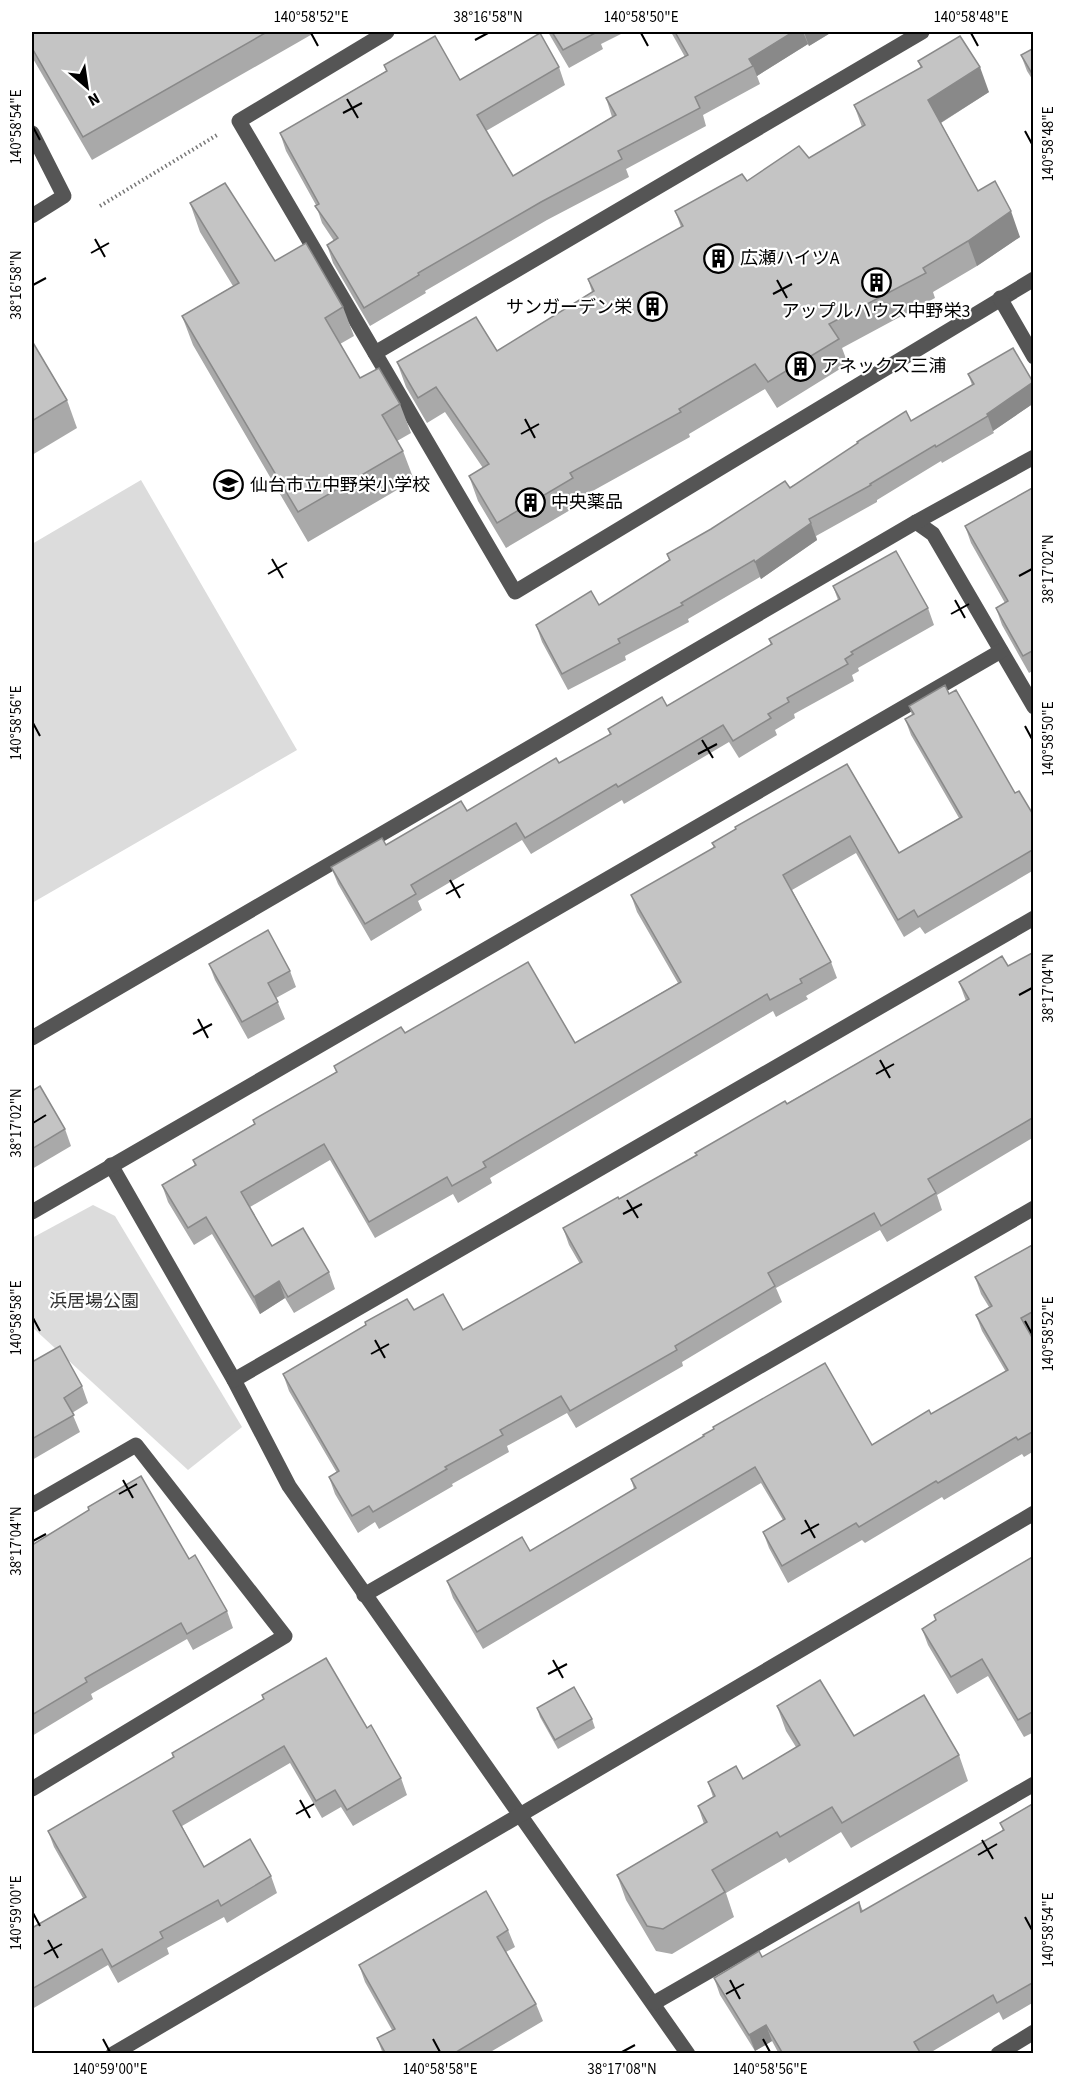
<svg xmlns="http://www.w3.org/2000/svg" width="1065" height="2085" viewBox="0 0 1065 2085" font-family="'Source Sans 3','Noto Sans JP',sans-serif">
  <rect width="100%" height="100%" fill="#fff"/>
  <!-- green -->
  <g fill="#dcdcdc">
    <polygon points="141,480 297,750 32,903 32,544"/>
    <polygon points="93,1205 115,1216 242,1427 188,1470 32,1327 32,1238"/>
  </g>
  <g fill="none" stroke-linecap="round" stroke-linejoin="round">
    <!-- path -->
    <polyline stroke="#777" stroke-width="4" stroke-dasharray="1.5 3" stroke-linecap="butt" points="100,206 217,135"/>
    <!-- minor -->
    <g stroke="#555" stroke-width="15">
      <polyline points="387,32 239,121 515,592 1034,279"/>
      <polyline points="32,133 64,196 32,216"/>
      <polyline points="1000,298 1034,357"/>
      <polyline points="375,353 922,32"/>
      <polyline points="916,522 933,534 1034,707"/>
      <polyline points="32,1038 916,522 1034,457"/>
      <polyline points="111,1165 234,1380 289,1486 688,2054"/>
      <polyline points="32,1212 1001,651"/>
      <polyline points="234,1380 1034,918"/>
      <polyline points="32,1505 136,1445 285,1636 32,1789"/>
      <polyline points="364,1595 1034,1208"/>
      <polyline points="654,2003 1034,1784"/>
      <polyline points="113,2054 1034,1513"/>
      <polyline points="998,2054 1034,2032"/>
    </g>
  </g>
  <!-- wall -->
  <g fill="#a9a9a9">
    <polygon points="32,32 316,32 92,160 32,57"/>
    <polygon points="548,32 625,32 601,44 603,49 569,68"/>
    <polygon points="671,32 832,32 809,46 808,44 757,76 760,84 703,115 706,126 626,169 629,177 547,220 425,291 426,293 370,326 333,263 327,245 334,241 322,223 316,205 286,151 280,133 386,71 384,65 460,80 559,67 565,85 486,131 513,176 612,117 606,98 685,57"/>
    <polygon points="1034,48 1034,82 1027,71 1021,55"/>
    <polygon points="918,61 989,92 941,123 978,191 1020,237 977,266 933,292 935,298 842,348 848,364 777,408 765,389 689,434 690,437 580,498 582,503 506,548 478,501 469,476 483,468 445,412 427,423 406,387 397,362 497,351 592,292 588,279 681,227 675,211 747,181 809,158 862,127 854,105 921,68"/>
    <polygon points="190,203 343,307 354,336 340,344 360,378 400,404 411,433 397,441 403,451 414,480 308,542 193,345 182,316 233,286 200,232"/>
    <polygon points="32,341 67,400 77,428 32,455"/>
    <polygon points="968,374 1033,382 1034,403 993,431 994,433 942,463 941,461 877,500 877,502 816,536 817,540 761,579 760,577 688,619 689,622 625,656 626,660 568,690 542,642 536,625 599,605 669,560 667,554 911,421 972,385"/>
    <polygon points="1034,487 1034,670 1029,673 1002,625 996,608 1005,603 971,543 965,526"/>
    <polygon points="833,586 928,608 934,625 858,668 859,671 852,675 854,681 794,714 795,718 775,730 777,735 739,758 729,742 624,804 622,800 531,854 522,840 418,901 422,910 371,941 338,884 331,867 467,811 559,763 610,735 608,729 667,706 771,645 769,639 838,600"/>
    <polygon points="949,694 1015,793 1034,816 1034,870 925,934 920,927 904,937 856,853 792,890 831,962 837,978 806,996 808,999 776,1017 773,1011 490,1178 492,1183 458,1203 453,1194 375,1238 330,1160 250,1207 272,1246 329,1272 335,1289 294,1313 285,1298 260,1314 212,1234 194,1245 168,1202 162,1185 195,1166 193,1160 254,1124 253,1120 336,1072 334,1066 405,1033 575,1043 678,983 637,912 631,895 714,848 712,843 847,764 899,853 959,818 911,735 905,719 912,715 909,706"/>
    <polygon points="1034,952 1034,1137 937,1195 942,1210 887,1242 880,1230 776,1288 782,1302 682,1362 683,1366 576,1428 567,1413 507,1446 509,1452 452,1484 453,1486 379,1529 375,1522 358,1533 335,1494 329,1477 337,1473 289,1391 283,1374 414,1310 463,1330 580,1264 569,1245 563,1228 619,1199 966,1001 959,982 1008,966"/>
    <polygon points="209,964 290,971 296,987 276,998 285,1019 248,1039 215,980"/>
    <polygon points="32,1091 65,1129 71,1146 32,1169"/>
    <polygon points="1034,1244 1034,1331 1029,1334 1034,1341 1034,1451 1024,1457 1022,1454 944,1500 942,1497 865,1543 862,1540 788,1583 769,1548 763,1532 783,1520 761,1483 483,1649 453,1598 447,1581 530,1551 634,1489 631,1479 872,1445 931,1414 1006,1372 982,1331 976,1315 989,1307 981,1294 975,1277"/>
    <polygon points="32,1362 82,1386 88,1403 72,1413 80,1432 32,1460"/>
    <polygon points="88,1507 189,1559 227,1611 233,1628 193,1650 187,1639 91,1694 93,1699 32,1736 32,1545 89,1511"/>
    <polygon points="1034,1556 1034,1732 1024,1737 988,1676 957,1694 928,1645 922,1629 936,1620 934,1615"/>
    <polygon points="262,1695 367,1728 401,1778 407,1795 353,1826 341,1807 322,1818 290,1763 182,1826 204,1867 271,1876 277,1893 227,1923 224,1917 167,1948 169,1954 118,1983 108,1965 32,2009 32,1928 83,1898 54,1847 48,1831 173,1758 172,1753 263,1699"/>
    <polygon points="777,1706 854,1736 959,1755 968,1781 851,1848 841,1832 789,1863 786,1858 726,1893 734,1917 672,1954 656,1951 626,1900 617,1875 704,1824 698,1806 713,1797 708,1782 743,1779 796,1747 786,1731"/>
    <polygon points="537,1708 592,1719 595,1728 558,1749 540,1717"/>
    <polygon points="1034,1803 1034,2002 1003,2020 999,2012 928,2054 779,2054 772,2041 755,2051 720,1995 714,1978 762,1957 859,1902 863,1911 1003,1831 1000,1823"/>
    <polygon points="508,1930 515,1947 506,1952 536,2004 543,2021 487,2054 383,2054 377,2038 392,2030 365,1982 359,1965"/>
  </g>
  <!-- shaded-wall -->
  <g fill="#898989">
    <polygon points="793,32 803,32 808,44 757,76 753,66 749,59"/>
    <polygon points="804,32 832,32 809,46"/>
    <polygon points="980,67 989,92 937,125 928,100"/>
    <polygon points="1011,211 1020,237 977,266 968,241"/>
    <polygon points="1033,382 1034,403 993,431 987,414"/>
    <polygon points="811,523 817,540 761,579 755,562"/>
    <polygon points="279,1281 285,1298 260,1314 254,1297"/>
    <polygon points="766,2025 772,2041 755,2051 749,2035"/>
  </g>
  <!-- building -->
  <g fill="#c4c4c4" stroke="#898989" stroke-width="1.5">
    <polygon points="32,32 267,32 83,137 32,48"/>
    <polygon points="552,32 597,32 563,50"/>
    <polygon points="675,32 793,32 749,59 753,66 695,97 700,108 618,151 622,159 541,202 418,273 419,275 364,308 327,245 338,238 315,206 319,204 280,133 387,71 384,65 435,36 460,80 540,33 559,67 477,115 513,176 616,115 606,98 688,55"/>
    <polygon points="960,36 980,67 928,100 978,191 995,181 1011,211 968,241 923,268 926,273 829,324 839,339 768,382 755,364 679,409 681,412 570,473 573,478 497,523 469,476 489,464 436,387 418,398 397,362 476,317 497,351 594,291 588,279 683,226 675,211 742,174 747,181 799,146 809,158 865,125 854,105 922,67 918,61"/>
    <polygon points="1034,48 1034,77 1021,55"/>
    <polygon points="225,183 275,261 306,243 343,307 325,318 360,378 379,368 400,404 382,415 403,451 298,512 182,316 239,283 190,203"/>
    <polygon points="32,341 67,400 32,421"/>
    <polygon points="1013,348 1033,382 987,414 988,416 936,447 935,445 870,484 871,485 809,519 811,523 755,562 754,560 681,603 683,605 618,639 620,643 562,674 536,625 591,591 599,605 670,560 667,554 711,529 785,481 790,488 858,443 857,442 906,411 911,421 974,384 968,374"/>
    <polygon points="1034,487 1034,650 1023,656 996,608 1008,601 965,526"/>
    <polygon points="896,551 928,608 851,652 853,654 845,659 848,664 787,698 789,702 768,714 771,718 733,741 723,725 618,787 616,784 525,838 516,823 411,885 416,894 365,924 331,867 382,838 386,845 461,801 467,811 556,758 559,763 611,734 608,729 662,697 667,706 772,644 769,639 840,599 833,586"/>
    <polygon points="945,685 949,694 956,690 1015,793 1019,791 1034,816 1034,849 918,917 914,910 898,920 850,836 783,875 831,962 800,979 802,983 770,1000 767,994 483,1162 486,1167 452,1186 447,1177 369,1222 324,1144 241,1192 272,1246 303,1228 329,1272 288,1297 279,1281 254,1297 206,1217 188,1228 162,1185 196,1165 193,1160 255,1124 253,1120 337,1072 334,1066 401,1027 405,1033 528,962 575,1043 681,982 631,895 715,847 712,843 736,829 735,827 847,764 899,853 962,817 905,719 914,714 909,706"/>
    <polygon points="268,930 290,971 268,983 278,1002 242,1022 209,964"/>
    <polygon points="1034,952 1034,1117 928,1179 936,1193 881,1226 874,1213 768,1273 775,1286 675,1346 677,1350 570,1411 561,1396 500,1430 503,1435 445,1467 447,1469 373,1512 369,1506 352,1516 329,1477 339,1471 283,1374 366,1325 365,1322 407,1299 414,1310 443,1294 463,1330 582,1262 563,1228 618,1197 619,1199 697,1155 695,1153 785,1101 787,1104 969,999 959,982 1002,956 1008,966"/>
    <polygon points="40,1086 65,1129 32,1149 32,1091"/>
    <polygon points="1034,1244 1034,1311 1021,1318 1034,1341 1034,1431 1018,1440 1016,1437 938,1483 936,1481 859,1527 856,1523 782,1566 763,1532 785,1519 755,1467 477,1632 447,1581 522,1537 530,1551 636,1488 631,1479 704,1436 703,1435 714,1429 713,1427 825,1363 872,1445 929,1410 931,1414 1008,1370 976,1315 992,1306 975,1277"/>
    <polygon points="60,1346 82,1386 64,1398 74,1415 32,1439 32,1362"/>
    <polygon points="141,1476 189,1559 195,1555 227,1611 187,1634 181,1623 85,1678 87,1682 32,1715 32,1545 89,1510 88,1507"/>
    <polygon points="1034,1556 1034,1711 1018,1720 982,1659 951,1677 922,1629 936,1620 934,1615"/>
    <polygon points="326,1658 367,1728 371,1725 401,1778 347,1810 335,1790 316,1801 284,1746 173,1811 204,1867 250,1839 271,1876 221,1906 218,1900 160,1932 163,1938 112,1967 102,1949 32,1989 32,1928 86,1897 48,1831 174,1757 172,1753 264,1699 262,1695"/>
    <polygon points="820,1680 854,1736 924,1695 959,1755 842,1823 832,1807 780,1837 777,1832 712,1870 725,1892 663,1929 647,1926 617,1875 707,1822 698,1806 715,1796 708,1782 736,1766 743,1779 800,1745 777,1706"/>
    <polygon points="574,1687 592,1719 555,1740 537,1708"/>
    <polygon points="1034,1803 1034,1982 997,2003 993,1995 914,2042 921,2054 783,2054 766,2025 749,2035 714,1978 759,1951 762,1957 859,1902 861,1912 1004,1830 1000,1823"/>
    <polygon points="486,1891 508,1930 497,1937 536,2004 453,2054 386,2054 377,2038 395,2029 359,1965"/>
  </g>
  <!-- ticks -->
  <path fill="none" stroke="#000" stroke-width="2" d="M311 33 318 46M641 33 648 46M971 33 978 46M475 40 488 33M347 99 358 118M343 113 362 103M33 127 40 140M1025 131 1032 144M95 239 105 257M91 253 109 243M777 280 787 298M33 285 46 278M773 294 792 284M525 419 535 438M521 434 539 424M272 559 283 578M268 574 287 563M1019 576 1032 569M955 600 965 618M951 614 969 604M33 723 40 736M1025 726 1032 739M702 740 713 758M698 754 717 744M450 880 460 898M446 894 464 884M1019 995 1032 988M198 1019 208 1038M193 1034 212 1024M880 1060 890 1078M876 1074 894 1064M33 1123 46 1115M627 1200 638 1218M623 1214 642 1204M33 1318 40 1331M1025 1321 1032 1334M375 1340 385 1358M371 1354 389 1344M123 1480 133 1498M119 1494 137 1484M805 1520 815 1538M801 1534 819 1524M33 1541 46 1534M553 1660 563 1678M548 1674 567 1664M300 1800 310 1818M296 1814 314 1804M982 1840 993 1859M978 1855 997 1844M33 1913 40 1926M1025 1917 1032 1930M48 1940 58 1958M44 1954 62 1944M730 1980 740 1999M726 1994 744 1984M103 2039 110 2052M433 2039 440 2052M763 2039 770 2052M622 2052 635 2045"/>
  <!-- icons -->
  <defs>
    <symbol id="building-ring" viewBox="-11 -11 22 22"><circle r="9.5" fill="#fff" stroke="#000" stroke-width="1.5"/><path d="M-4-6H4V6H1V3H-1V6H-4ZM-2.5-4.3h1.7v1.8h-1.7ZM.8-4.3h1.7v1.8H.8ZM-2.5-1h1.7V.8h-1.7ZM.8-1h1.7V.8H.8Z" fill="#000"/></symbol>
    <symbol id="school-ring" viewBox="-11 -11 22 22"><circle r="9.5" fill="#fff" stroke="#000" stroke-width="1.5"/><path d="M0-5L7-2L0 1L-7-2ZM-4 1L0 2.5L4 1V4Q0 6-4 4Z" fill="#000"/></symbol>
  </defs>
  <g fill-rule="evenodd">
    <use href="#building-ring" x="702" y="242" width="33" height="33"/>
    <use href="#building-ring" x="860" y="266" width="33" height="33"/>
    <use href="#building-ring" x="636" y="290" width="33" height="33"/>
    <use href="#building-ring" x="784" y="350" width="33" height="33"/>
    <use href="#school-ring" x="212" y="468" width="33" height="33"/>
    <use href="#building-ring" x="514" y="486" width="33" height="33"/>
  </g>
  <g text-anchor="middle" stroke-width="4.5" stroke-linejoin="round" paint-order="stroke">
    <!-- poi labels -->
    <g font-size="18" fill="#000" stroke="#fff" text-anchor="start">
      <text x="740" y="264">広瀬ハイツA</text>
      <text x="632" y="313" text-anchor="end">サンガーデン栄</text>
      <text x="876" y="317" text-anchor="middle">アップルハウス中野栄3</text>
      <text x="821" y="372">アネックス三浦</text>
      <text x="250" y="491">仙台市立中野栄小学校</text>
      <text x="551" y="508">中央薬品</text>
    </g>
    <!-- park labels -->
    <g font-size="18" fill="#333" stroke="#fff">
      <text x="94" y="1307">浜居場公園</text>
    </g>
  </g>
  <!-- border -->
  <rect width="1065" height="2085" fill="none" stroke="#ffffff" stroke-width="66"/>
  <!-- north arrow -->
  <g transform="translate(87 87) rotate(151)" stroke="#ffffff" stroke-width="4.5" paint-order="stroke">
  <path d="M0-4.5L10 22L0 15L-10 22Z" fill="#000000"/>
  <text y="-9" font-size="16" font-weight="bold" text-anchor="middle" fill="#000000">N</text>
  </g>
  <rect x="33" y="33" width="999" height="2019" fill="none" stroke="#000" stroke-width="2"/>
  <g font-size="15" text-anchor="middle" fill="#000">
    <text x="311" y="22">140°58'52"E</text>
    <text x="488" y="22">38°16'58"N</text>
    <text x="641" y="22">140°58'50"E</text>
    <text x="971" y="22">140°58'48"E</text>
    <text transform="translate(16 127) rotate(-90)" y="5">140°58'54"E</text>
    <text transform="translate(1048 144) rotate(-90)" y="5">140°58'48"E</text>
    <text transform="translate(16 285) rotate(-90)" y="5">38°16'58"N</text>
    <text transform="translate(1048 569) rotate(-90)" y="5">38°17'02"N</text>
    <text transform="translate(16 723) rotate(-90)" y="5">140°58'56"E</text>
    <text transform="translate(1048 739) rotate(-90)" y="5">140°58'50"E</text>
    <text transform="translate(1048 988) rotate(-90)" y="5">38°17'04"N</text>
    <text transform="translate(16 1123) rotate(-90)" y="5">38°17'02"N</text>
    <text transform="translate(16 1318) rotate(-90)" y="5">140°58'58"E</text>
    <text transform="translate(1048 1334) rotate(-90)" y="5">140°58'52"E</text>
    <text transform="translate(16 1541) rotate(-90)" y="5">38°17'04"N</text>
    <text transform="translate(16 1913) rotate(-90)" y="5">140°59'00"E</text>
    <text transform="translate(1048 1930) rotate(-90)" y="5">140°58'54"E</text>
    <text x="110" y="2074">140°59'00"E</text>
    <text x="440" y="2074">140°58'58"E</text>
    <text x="622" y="2074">38°17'08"N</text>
    <text x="770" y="2074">140°58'56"E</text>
  </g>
</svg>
